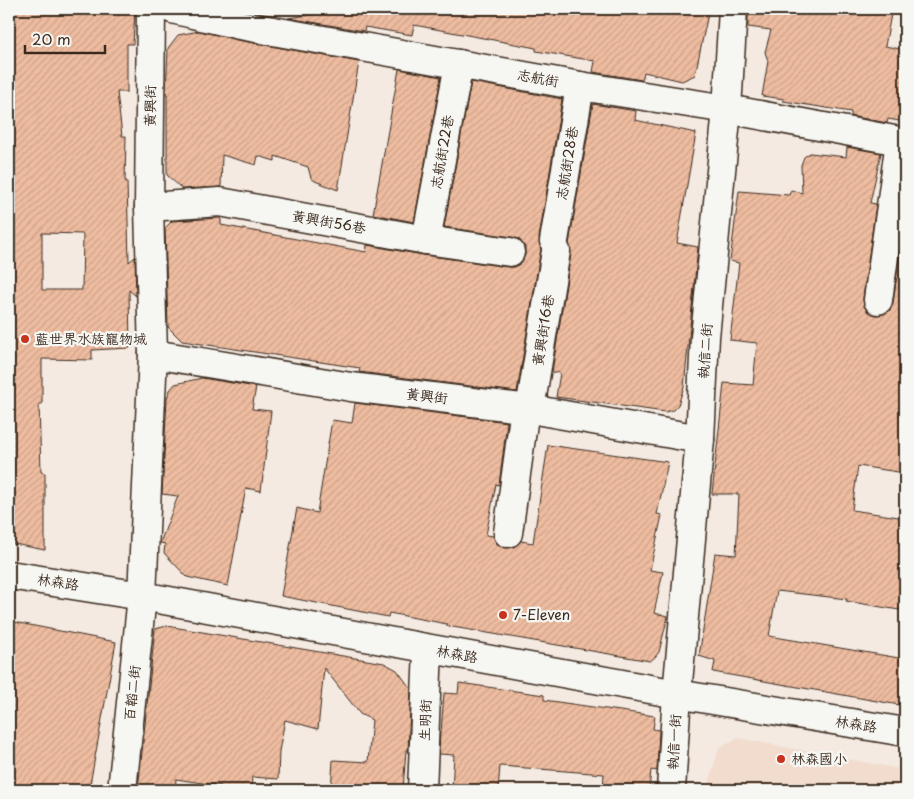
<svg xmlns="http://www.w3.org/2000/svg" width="914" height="799" viewBox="0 0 914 799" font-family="'Playpen Sans','LXGW WenKai TC',sans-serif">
  <defs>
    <pattern id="building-hatch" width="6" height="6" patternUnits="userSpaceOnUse" patternTransform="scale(1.25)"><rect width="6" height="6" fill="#eebca0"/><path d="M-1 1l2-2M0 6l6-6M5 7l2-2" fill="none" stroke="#cda289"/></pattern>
  </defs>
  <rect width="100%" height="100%" fill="#f4eae2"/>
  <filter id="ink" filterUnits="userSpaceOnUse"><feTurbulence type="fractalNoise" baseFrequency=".02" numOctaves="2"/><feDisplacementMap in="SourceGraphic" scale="10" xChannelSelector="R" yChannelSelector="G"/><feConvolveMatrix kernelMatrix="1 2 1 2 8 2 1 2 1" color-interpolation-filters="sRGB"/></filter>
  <g filter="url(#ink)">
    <!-- built -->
    <polygon fill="#f2dcce" points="738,738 905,770 905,790 709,790 710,778 719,748"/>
    <!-- building -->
    <g fill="url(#building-hatch)" stroke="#3b2a1e" fill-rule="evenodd">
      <path d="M9 9H135L133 44H127V92H117L122 136H126L125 181H127L129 262 135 257 136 296 129 290 130 348 92 350V360L42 359V404H39L41 472 45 473V550L9 543ZM42 233 83 234 82 290H42Z"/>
      <polygon points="316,9 709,9 695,75 682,81 644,72 642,80 593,72 595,61 536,51 536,48 414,25 412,35 365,27 364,31 288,18 316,14"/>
      <polygon points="748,9 851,14 852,9 892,9 885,46 905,50 905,122 888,119 887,123 851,116 851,112 783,101 784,99 762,96 768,61 765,52 771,30 748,27"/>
      <polygon points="199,31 237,40 359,62 338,190 315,181 311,178 308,167 275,156 275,161 258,156 256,165 222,155 221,187 182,189 167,175 167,94 166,94 168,48 178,35"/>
      <polygon points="399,69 441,77 414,222 373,214"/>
      <polygon points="471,82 562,99 539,238 541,248 517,392 359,372 360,368 182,341 168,327 165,228 172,221 219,218 221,219 221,225 366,252 367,245 423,255 508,267 515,267 522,262 525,255 525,247 519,239 512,237 444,227"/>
      <polygon points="593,104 636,111 635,120 696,133 677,243 698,247 684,387 678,405 673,410 665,412 556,397 560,373 552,372 571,254 569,244"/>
      <polygon points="847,147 881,153 870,203 876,204 863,298 864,306 868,312 875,315 884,314 890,310 893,303 905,217 905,473 858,466 852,510 905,518 905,611 846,601 847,599 777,591 769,636 905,659 905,706 713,672 715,661 699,656 715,553 736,555 739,494 712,494 724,383 753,385 757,343 730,340 739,263 730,261 739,191 789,195 791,190 802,193 801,165 804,157 810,153 846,157"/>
      <polygon points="202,378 256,387 252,409 271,411 261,491 246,488 228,586 187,577 164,553 165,544 160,543 178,496 162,494 167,398 170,390 175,384"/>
      <polygon points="355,403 507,422 499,485 496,484 486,535 493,536 498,545 505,548 514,547 521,541 533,543 548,445 668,462 657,514 662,515 650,570 663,572 654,613 668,616 659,652 655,657 650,661 447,626 447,624 389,613 388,617 281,596 297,508 317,513 332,420 352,423"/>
      <polygon points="9,621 116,642 89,790 9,790"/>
      <polygon points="167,626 384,663 397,670 411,689 408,751 406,750 403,790 331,790 333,760 368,762 372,720 360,714 324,668 318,729 285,720 279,751 278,779 252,777 251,790 220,790 221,786 176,779 175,790 138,790 155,629"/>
      <polygon points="459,683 544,695 544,700 655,716 653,729 659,730 657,771 651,770 649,790 603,790 604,774 500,766 498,790 452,790 454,755 439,754 440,731 441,732 444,693 458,694"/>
    </g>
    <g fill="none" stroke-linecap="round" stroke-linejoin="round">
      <defs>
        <g id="minor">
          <polyline points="172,9 240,25 580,86 727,109 905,142"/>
          <polyline points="149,207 220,202 426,240 510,252"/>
          <polyline points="426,240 459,64"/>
          <polyline points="554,241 580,86"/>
          <polyline points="878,300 900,141"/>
          <polyline points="153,354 351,387 530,409 700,439"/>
          <polyline points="530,409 556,251"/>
          <polyline points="508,533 525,408"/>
          <polyline points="9,575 142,596 677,694 905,732"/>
          <polyline points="122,790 142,596 153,354 149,207 151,9"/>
          <polyline points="422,790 428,649"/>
          <polyline points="671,790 677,694 700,439 705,337 727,109 733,9"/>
        </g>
      </defs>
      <!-- minor casing -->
      <use href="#minor" stroke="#3b2a1e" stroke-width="31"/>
      <!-- minor -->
      <use href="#minor" stroke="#f6f6f2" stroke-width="28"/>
    </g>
  </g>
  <!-- markers -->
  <g fill="#c8321e" stroke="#f6f6f2" stroke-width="2">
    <circle cx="25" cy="339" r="5"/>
    <circle cx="503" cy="615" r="5"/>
    <circle cx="781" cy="759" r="5"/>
  </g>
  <g text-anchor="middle" stroke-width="4.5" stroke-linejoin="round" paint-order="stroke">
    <!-- street labels -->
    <g font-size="14" fill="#3b2a1e" stroke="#f6f6f2">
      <text transform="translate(538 78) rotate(10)" y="5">志航街</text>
      <text transform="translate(150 106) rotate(-89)" y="5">黃興街</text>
      <text transform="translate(442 152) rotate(-80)" y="5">志航街22巷</text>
      <text transform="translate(567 163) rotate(-81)" y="5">志航街28巷</text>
      <text transform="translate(329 222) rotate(10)" y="5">黃興街56巷</text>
      <text transform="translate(543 330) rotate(-81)" y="5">黃興街16巷</text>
      <text transform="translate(705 351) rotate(-86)" y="5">執信二街</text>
      <text transform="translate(427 396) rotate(7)" y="5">黃興街</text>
      <text transform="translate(58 582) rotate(9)" y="5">林森路</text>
      <text transform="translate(457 654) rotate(10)" y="5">林森路</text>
      <text transform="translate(132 693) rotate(-84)" y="5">百韜二街</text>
      <text transform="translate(425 720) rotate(-88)" y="5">生明街</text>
      <text transform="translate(856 724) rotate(9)" y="5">林森路</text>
      <text transform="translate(674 742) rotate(-87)" y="5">執信一街</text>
    </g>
    <!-- poi labels -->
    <g font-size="14" fill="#3b2a1e" stroke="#f6f6f2" text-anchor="start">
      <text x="35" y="344">藍世界水族寵物城</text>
      <text x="513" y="620">7-Eleven</text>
      <text x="791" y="764">林森國小</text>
    </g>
  </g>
  <!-- margin -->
  <rect width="914" height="799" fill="none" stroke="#f6f6f2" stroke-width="30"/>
  <rect x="15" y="15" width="884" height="769" fill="none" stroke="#3b2a1e" stroke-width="2" filter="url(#ink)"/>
  <!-- scale -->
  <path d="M25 45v8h80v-8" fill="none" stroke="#3b2a1e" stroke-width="2.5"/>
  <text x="32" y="45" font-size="15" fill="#3b2a1e" stroke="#f6f6f2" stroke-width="4" paint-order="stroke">20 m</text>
</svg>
